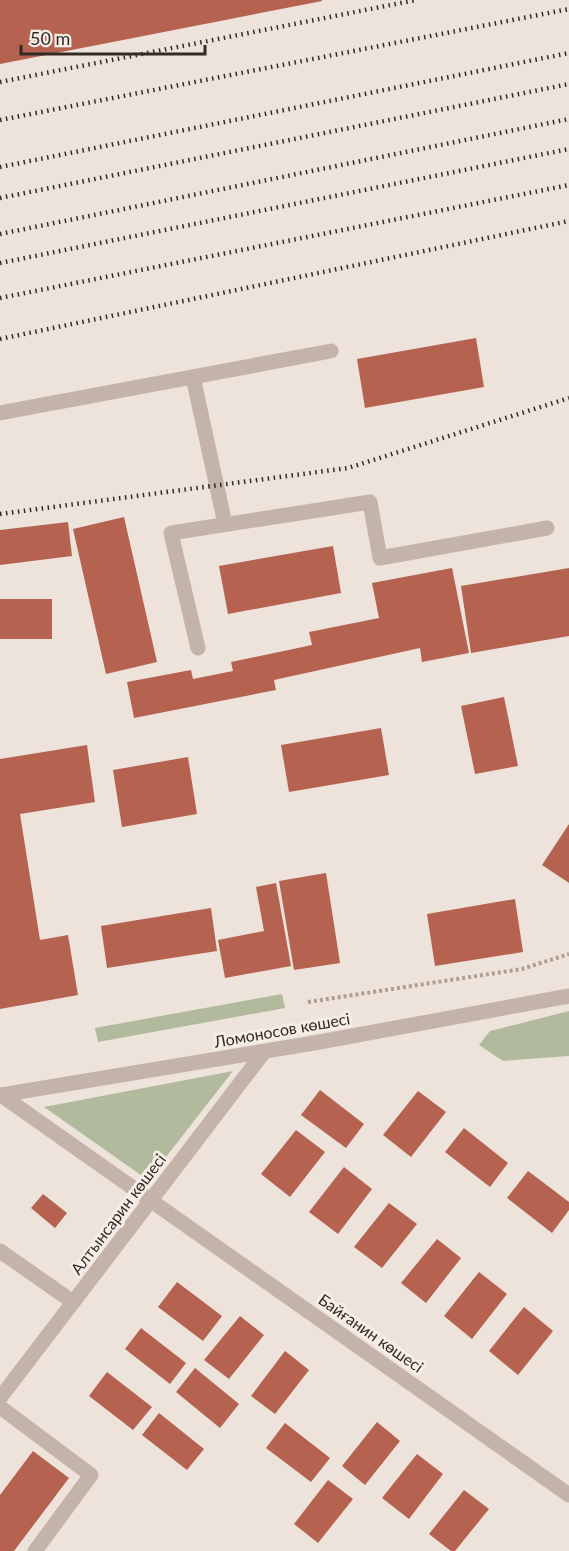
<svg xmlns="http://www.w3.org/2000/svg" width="569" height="1551" viewBox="0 0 569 1551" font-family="Lato,sans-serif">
  <rect width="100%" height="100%" fill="#ede3da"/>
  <!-- green -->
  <g fill="#b2ba9d">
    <polygon points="282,994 285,1008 98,1042 95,1028"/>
    <polygon points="569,1011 569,1056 503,1061 479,1045 490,1031"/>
    <polygon points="233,1071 148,1180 44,1107"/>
  </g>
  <!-- building -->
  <g fill="#b56251">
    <polygon points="0,0 322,0 322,1 0,64"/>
    <polygon points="476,338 484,387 365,408 357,359"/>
    <polygon points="124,517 157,662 106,674 73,529"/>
    <polygon points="68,522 72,556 0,565 0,530"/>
    <polygon points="333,546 341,593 228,614 219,566"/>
    <polygon points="452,568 469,653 422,662 420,648 274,680 276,690 134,718 127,682 191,670 193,679 233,671 231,662 312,645 309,632 379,618 372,583"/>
    <polygon points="569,568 569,636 471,653 461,586"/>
    <rect x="0" y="599" width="52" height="40"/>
    <polygon points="504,697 518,766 475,774 461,706"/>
    <polygon points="381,728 389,775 289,792 281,745"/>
    <polygon points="87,745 95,802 20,814 40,940 68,935 78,995 0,1009 0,759"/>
    <polygon points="188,757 197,814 122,827 113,770"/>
    <polygon points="569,824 569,883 542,865"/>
    <polygon points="326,873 340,963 294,970 279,881"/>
    <polygon points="276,883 291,966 225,978 218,940 264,931 256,887"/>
    <polygon points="515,899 523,952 435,966 427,914"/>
    <polygon points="211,908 217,951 107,968 101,926"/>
    <polygon points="320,1090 364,1124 346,1148 301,1115"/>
    <polygon points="418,1091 446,1112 411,1157 383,1135"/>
    <polygon points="464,1128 508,1163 490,1187 445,1152"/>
    <polygon points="296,1130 325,1152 290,1197 261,1174"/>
    <polygon points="344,1167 372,1189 338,1234 309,1212"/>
    <polygon points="528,1171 569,1202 569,1210 552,1233 507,1198"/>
    <polygon points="43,1194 67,1213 55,1228 31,1208"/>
    <polygon points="389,1203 417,1224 382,1268 354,1247"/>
    <polygon points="437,1239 461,1258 426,1303 401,1283"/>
    <polygon points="479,1272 507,1294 472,1339 444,1316"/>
    <polygon points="177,1282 222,1316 203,1341 158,1307"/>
    <polygon points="524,1307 553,1331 518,1375 489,1351"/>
    <polygon points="240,1316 264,1335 229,1379 204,1360"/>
    <polygon points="141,1328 186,1363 170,1384 125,1349"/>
    <polygon points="285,1351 309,1370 275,1414 251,1396"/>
    <polygon points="195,1368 239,1404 220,1428 176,1392"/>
    <polygon points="107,1372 152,1407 133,1430 89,1396"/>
    <polygon points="159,1413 204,1449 187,1470 142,1435"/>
    <polygon points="377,1422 400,1441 365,1485 342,1466"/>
    <polygon points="285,1423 330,1458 311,1482 266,1448"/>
    <polygon points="33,1451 69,1478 14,1551 0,1551 0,1495"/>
    <polygon points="417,1454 443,1474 409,1519 382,1498"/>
    <polygon points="328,1480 353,1499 318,1543 294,1524"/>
    <polygon points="464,1490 489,1509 455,1551 451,1551 429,1534"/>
  </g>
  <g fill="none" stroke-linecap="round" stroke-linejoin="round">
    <!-- path -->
    <polyline stroke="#af9d93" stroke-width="4" stroke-dasharray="3 3" stroke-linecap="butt" points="308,1002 522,969 569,954"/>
    <!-- minor -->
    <g stroke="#c4b3a8" stroke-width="15">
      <polyline points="193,377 225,524"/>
      <polyline points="0,413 331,351"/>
      <polyline points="198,648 171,533 370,502 380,558 547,528"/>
      <polyline points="0,1095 314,1043 569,996"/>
      <polyline points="1,1095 569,1495"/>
      <polyline points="0,1251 73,1302"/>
      <polyline points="0,1398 264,1052"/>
      <polyline points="0,1407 91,1475 35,1551"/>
    </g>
    <!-- rail -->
    <g stroke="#322a27" stroke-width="4.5" stroke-dasharray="1.5 4.5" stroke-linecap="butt">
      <polyline points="0,82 416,0"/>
      <polyline points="0,120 569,9"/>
      <polyline points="0,167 569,53"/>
      <polyline points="0,198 569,84"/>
      <polyline points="0,234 569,119"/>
      <polyline points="0,263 569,149"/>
      <polyline points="0,298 569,185"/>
      <polyline points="0,339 569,221"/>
      <polyline points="0,514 348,468 569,398"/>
    </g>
  </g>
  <g text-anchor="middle" stroke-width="6" stroke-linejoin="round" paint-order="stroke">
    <!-- street labels -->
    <g font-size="16" fill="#322a27" stroke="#f6ede6">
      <text transform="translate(282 1030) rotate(-10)" y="6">Ломоносов көшесі</text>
      <text transform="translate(118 1214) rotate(-53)" y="6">Алтынсарин көшесі</text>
      <text transform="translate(371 1333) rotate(35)" y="6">Байғанин көшесі</text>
    </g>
  </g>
  <!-- scale -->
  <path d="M21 45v9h184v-9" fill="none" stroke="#322a27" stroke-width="3"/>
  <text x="30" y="45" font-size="18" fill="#322a27" stroke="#f6ede6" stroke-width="4.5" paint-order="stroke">50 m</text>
</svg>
